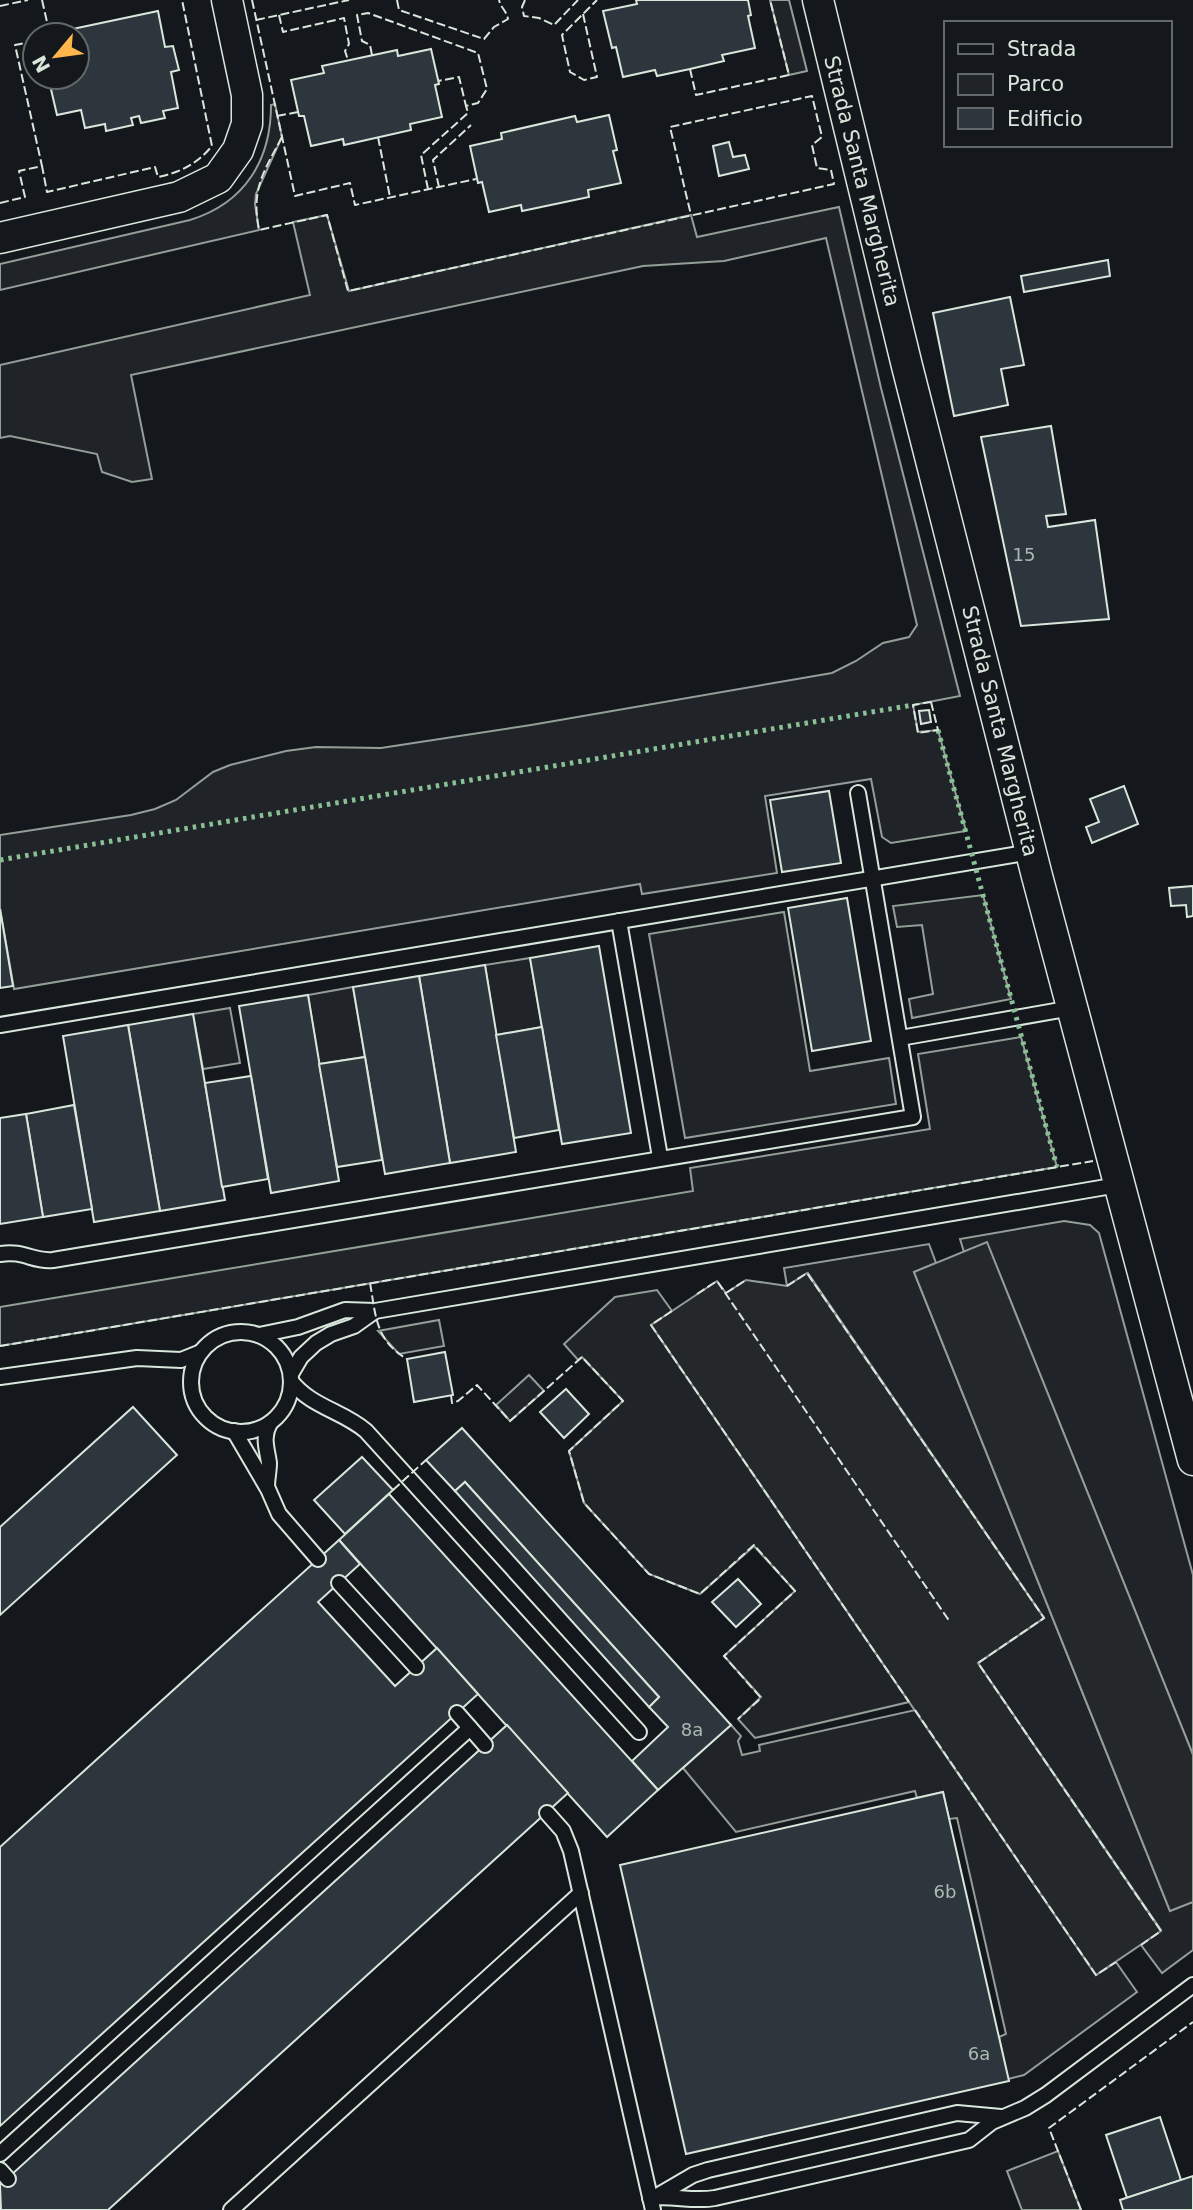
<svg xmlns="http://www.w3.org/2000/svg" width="1193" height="2210" viewBox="0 0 1193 2210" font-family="'DejaVu Sans',sans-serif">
  <rect width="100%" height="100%" fill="#14181c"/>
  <!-- green -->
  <g fill="#202428" stroke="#939e99" stroke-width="2">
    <polygon points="770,0 789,0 807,71 789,75"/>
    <path d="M275 104 282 137 256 194 255 204 259 230 0 290V264L190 220C245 203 271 160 271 105Z"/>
    <polygon points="839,207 881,388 960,696 913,705 918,732 938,730 966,831 891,843 882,837 871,779 765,796 777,873 642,894 640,884 14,989 0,909 0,835 131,815 155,809 176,800 213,772 230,765 286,751 316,747 381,748 531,725 832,673 856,661 883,643 909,637 917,625 826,238 724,261 643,266 131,375 152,479 132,482 102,472 97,454 10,436 0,438 0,365 310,295 293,222 327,215 349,291 691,215 697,237"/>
    <polygon points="983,895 1011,999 912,1018 909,999 933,994 922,925 897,927 893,906"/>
    <polygon points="784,912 810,1071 889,1058 896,1104 685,1138 649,934"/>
    <polygon points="530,958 542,1027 496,1035 485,965"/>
    <polygon points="353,987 365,1057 319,1064 308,995"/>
    <polygon points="230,1008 240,1063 203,1069 193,1014"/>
    <polygon points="1021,1037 1057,1167 0,1346 0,1307 693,1191 690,1168 930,1129 918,1054"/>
    <polygon points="1064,1221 1090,1225 1099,1233 1193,1575 1193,1755 987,1243 964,1252 960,1239"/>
    <polygon points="929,1244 936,1263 914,1272 1170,1911 1192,1902 1193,1904 1193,1950 1162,1973 1141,1945 1161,1930 978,1663 1044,1618 808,1273 787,1286 784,1268"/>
    <polygon points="657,1290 672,1311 652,1326 909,1702 755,1738 738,1719 761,1697 724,1656 795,1591 754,1546 700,1594 649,1574 584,1503 569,1451 623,1401 582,1357 578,1360 564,1344 615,1297"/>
    <polygon points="439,1320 444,1346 399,1354 378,1331"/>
    <polygon points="529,1375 544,1391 510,1421 496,1405"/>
    <polygon points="915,1710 1096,1975 1116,1962 1137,1992 1024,2075 1008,2079 999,2037 1006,2034 957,1818 949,1819 943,1792 917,1798 915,1791 736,1832 683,1768 731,1725 741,1736 738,1741 742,1755 760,1751 759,1745"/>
  </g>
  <!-- parking -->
  <g fill="#24282b" stroke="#939e99" stroke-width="2">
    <polygon points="987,1242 1193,1755 1193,1902 1170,1911 914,1272"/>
    <polygon points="807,1273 1044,1618 978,1663 1161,1931 1096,1975 651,1325 717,1281 726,1293 746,1280 787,1286"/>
    <polygon points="1058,2151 1081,2210 1022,2210 1007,2171"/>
  </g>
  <!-- building -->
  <g fill="#2c363c" stroke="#d8e6dc" stroke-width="2">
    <polygon points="636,0 748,0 751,15 748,16 755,48 722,55 724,61 690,69 657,76 655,70 623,77 616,47 612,48 603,11 637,4"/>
    <polygon points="158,11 165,47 173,46 179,70 171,72 178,108 163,111 165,118 141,123 139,116 131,118 133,125 106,131 105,124 85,128 81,110 57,115 50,85 74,80 73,77 77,77 77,35 64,35 63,31"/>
    <polygon points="431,49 439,84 435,85 442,117 410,124 411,130 344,145 343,139 311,146 304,116 299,116 291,80 324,73 322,66 397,50 398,56"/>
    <polygon points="609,115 617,150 613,151 621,183 588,190 589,197 522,211 521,205 489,212 482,182 478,183 470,146 502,139 501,133 575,116 577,122"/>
    <polygon points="729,142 733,157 745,155 749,169 719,176 713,146"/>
    <polygon points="1108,260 1110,276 1024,292 1021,276"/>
    <polygon points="1010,297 1024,365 1001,369 1008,405 954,416 933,313"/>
    <polygon points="1051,426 1066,514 1046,516 1048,527 1095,520 1109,619 1021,626 981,437"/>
    <polygon points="929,710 931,722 921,724 919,711"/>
    <polygon points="1124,786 1138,824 1092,843 1086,827 1099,822 1090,799"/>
    <polygon points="829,791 841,863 782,872 770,800"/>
    <polygon points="1193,886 1193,916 1187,917 1186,905 1171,906 1169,888"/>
    <polygon points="847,898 871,1041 812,1051 788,908"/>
    <polygon points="0,909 13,986 0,988"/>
    <polygon points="599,946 631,1133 562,1144 530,958"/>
    <polygon points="485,965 516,1152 450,1163 419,976"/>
    <polygon points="419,976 450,1163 385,1174 353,987"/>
    <polygon points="308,995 339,1181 271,1193 239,1006"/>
    <polygon points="193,1014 225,1200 160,1211 128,1025"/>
    <polygon points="128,1025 160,1211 94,1222 63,1036"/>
    <polygon points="542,1027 559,1130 514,1138 496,1035"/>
    <polygon points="365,1057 382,1160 337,1167 319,1064"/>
    <polygon points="251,1076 268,1179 222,1187 205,1083"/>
    <polygon points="74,1105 92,1209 43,1217 26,1114"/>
    <polygon points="26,1114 43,1217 0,1224 0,1118"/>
    <polygon points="445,1352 453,1395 414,1402 407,1359"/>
    <polygon points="566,1389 589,1414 564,1438 540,1412"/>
    <polygon points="133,1407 177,1455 0,1615 0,1527"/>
    <polygon points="462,1428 731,1725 658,1790 632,1761 668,1727 649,1707 659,1697 465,1482 455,1491 426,1460"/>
    <polygon points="362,1457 393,1490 345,1534 314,1500"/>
    <polygon points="465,1482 659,1697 649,1707 455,1491"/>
    <polygon points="389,1494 658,1790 607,1837 339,1540"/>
    <polygon points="339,1540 360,1564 318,1602 395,1686 437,1648 478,1694 0,2126 0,1847"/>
    <polygon points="738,1579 761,1604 736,1627 712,1602"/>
    <polygon points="507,1725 568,1793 108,2210 1,2210 0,2185"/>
    <polygon points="943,1792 1009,2081 686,2154 620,1865"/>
    <polygon points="1160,2117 1181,2180 1127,2198 1106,2135"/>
    <polygon points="1193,2176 1193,2210 1123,2210 1120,2200"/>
  </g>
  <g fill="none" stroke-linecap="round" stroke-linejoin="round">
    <defs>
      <g id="service">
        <polyline points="619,921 660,1157"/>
        <polyline points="0,1025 1031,852"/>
        <polyline points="900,1038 1072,1008"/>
        <path d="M0 1254C25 1250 32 1262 53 1260L913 1117 858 793"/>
        <circle cx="241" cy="1382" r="50"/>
        <polyline points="259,1335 298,1327 345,1310 375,1311 1118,1185"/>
        <polyline points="291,1374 301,1357 316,1343 331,1334 354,1326 375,1311"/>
        <polyline points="0,1377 137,1358 181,1360 201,1352"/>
        <path d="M291 1381C311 1407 343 1411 366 1431L639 1732"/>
        <polyline points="234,1431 268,1489 279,1514 318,1559"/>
        <path d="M267 1487C267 1479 269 1471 269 1463 267 1448 262 1438 270 1423"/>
        <polyline points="339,1583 416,1667"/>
        <polyline points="457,1713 485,1745"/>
        <polyline points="547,1813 563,1831 571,1851 653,2210"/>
        <polyline points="0,2154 470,1728"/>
        <polyline points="0,2170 8,2179"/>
        <polyline points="657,2196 693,2175 708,2170 957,2113 1001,2117"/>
        <path d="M650 2198C672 2195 693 2202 715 2198L969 2140 992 2122 1025 2108 1046 2095 1193 1985"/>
        <polyline points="231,2210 581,1893"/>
      </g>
      <g id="minor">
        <polyline points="818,0 907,366 1037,876 1193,1460"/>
        <polyline points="0,238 179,197 218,178 238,150 247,124 247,95 227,0"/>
      </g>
    </defs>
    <!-- service casing -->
    <use href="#service" stroke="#d8e6dc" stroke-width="18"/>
    <!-- minor casing -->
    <use href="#minor" stroke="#d8e6dc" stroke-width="33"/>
    <!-- service -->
    <use href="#service" stroke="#14181c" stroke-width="14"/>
    <!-- minor -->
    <use href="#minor" stroke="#14181c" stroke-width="30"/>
    <!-- hedge -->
    <g stroke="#8ac095" stroke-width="5" stroke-dasharray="3.5 5" stroke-linecap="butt">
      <polyline points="938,730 1057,1167"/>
      <polyline points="0,860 913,705"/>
    </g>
    <!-- fence -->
    <g stroke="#d8e6dc" stroke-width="2" stroke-dasharray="9 3.5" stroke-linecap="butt">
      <polyline points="42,0 50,35"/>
      <polyline points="252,0 295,196 350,183 355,205 476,179"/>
      <path d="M397 0 399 10 484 39 494 27 508 19C506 10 501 8 499 0"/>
      <polyline points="525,0 522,7 524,16 539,18 554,25 578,0"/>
      <polyline points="0,6 28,0"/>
      <polyline points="583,14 597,77 584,80 570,72 562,35 597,0"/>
      <polyline points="279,15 283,32 344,18 349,44 345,51 348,60"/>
      <polyline points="256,20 349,0"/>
      <polyline points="35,41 15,45 42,166"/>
      <polyline points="372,55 370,45 362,41 357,15 368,13 478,53 487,89 478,103 466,106 459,77 438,81"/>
      <polyline points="690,69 696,95 789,75 770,0"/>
      <polyline points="277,116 298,112"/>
      <path d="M282 137C263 173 251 189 259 230L327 215 348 291 834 184 831 170 817 168 812 145 822 137 812 96 670 127 691 215"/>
      <polyline points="378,137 390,197"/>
      <polyline points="439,187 433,160 471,125"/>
      <polyline points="428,189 421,155 468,113 466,106"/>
      <path d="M0 203 25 197 19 171 42 166 47 192 155 167 158 177C181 172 197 164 212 146L182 0"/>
      <polygon points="931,702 938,730 918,733 913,705"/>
      <path d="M370 1283C376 1316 375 1340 407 1359"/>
      <polyline points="787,1286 807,1273 1044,1618 978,1663 1161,1931 1141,1945"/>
      <polyline points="726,1293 746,1280"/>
      <polyline points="697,1294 717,1281 950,1622"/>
      <polyline points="672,1311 651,1325 909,1702"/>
      <polyline points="0,1346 1093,1161"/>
      <polyline points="451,1395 452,1403 458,1401 477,1385 510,1421 582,1357 623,1401 569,1451 584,1503 649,1574 700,1594 754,1545 795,1591 724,1656 761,1698 738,1719"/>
      <polyline points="393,1490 426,1460"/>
      <polyline points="915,1710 1096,1975 1116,1962"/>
      <polyline points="1081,2210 1049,2128 1193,2022"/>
    </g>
  </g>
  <g text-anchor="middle" stroke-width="5" stroke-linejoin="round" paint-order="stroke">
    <!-- number labels -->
    <g font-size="18" fill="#adbab4">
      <text x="1024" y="561">15</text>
      <text x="692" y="1736">8a</text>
      <text x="945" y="1898">6b</text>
      <text x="979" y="2060">6a</text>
    </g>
    <!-- street labels -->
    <g font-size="21" fill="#d8e6dc" stroke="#14181c">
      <text transform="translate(862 181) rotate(76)" y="7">Strada Santa Margherita</text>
      <text transform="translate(1000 731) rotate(76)" y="7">Strada Santa Margherita</text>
    </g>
  </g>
  <!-- legend -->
  <rect x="944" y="21" width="228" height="126" fill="#14181c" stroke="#626a69" stroke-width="2"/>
  <rect x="958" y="44" width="35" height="10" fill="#14181c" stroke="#626a69" stroke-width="2"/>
  <text x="1007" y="56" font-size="21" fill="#d8e6dc">Strada</text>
  <rect x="958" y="74" width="35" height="21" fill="#202428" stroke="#626a69" stroke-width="2"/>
  <text x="1007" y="91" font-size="21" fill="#d8e6dc">Parco</text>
  <rect x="958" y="108" width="35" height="21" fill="#2c363c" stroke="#626a69" stroke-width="2"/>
  <text x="1007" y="126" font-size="21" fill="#d8e6dc">Edificio</text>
  <!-- north arrow -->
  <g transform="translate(56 56) rotate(241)"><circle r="33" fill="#14181c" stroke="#626a69" stroke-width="2"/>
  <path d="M0-5L12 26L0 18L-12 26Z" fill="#ffb74d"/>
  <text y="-10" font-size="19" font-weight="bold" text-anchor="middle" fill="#d8e6dc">N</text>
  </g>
</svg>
